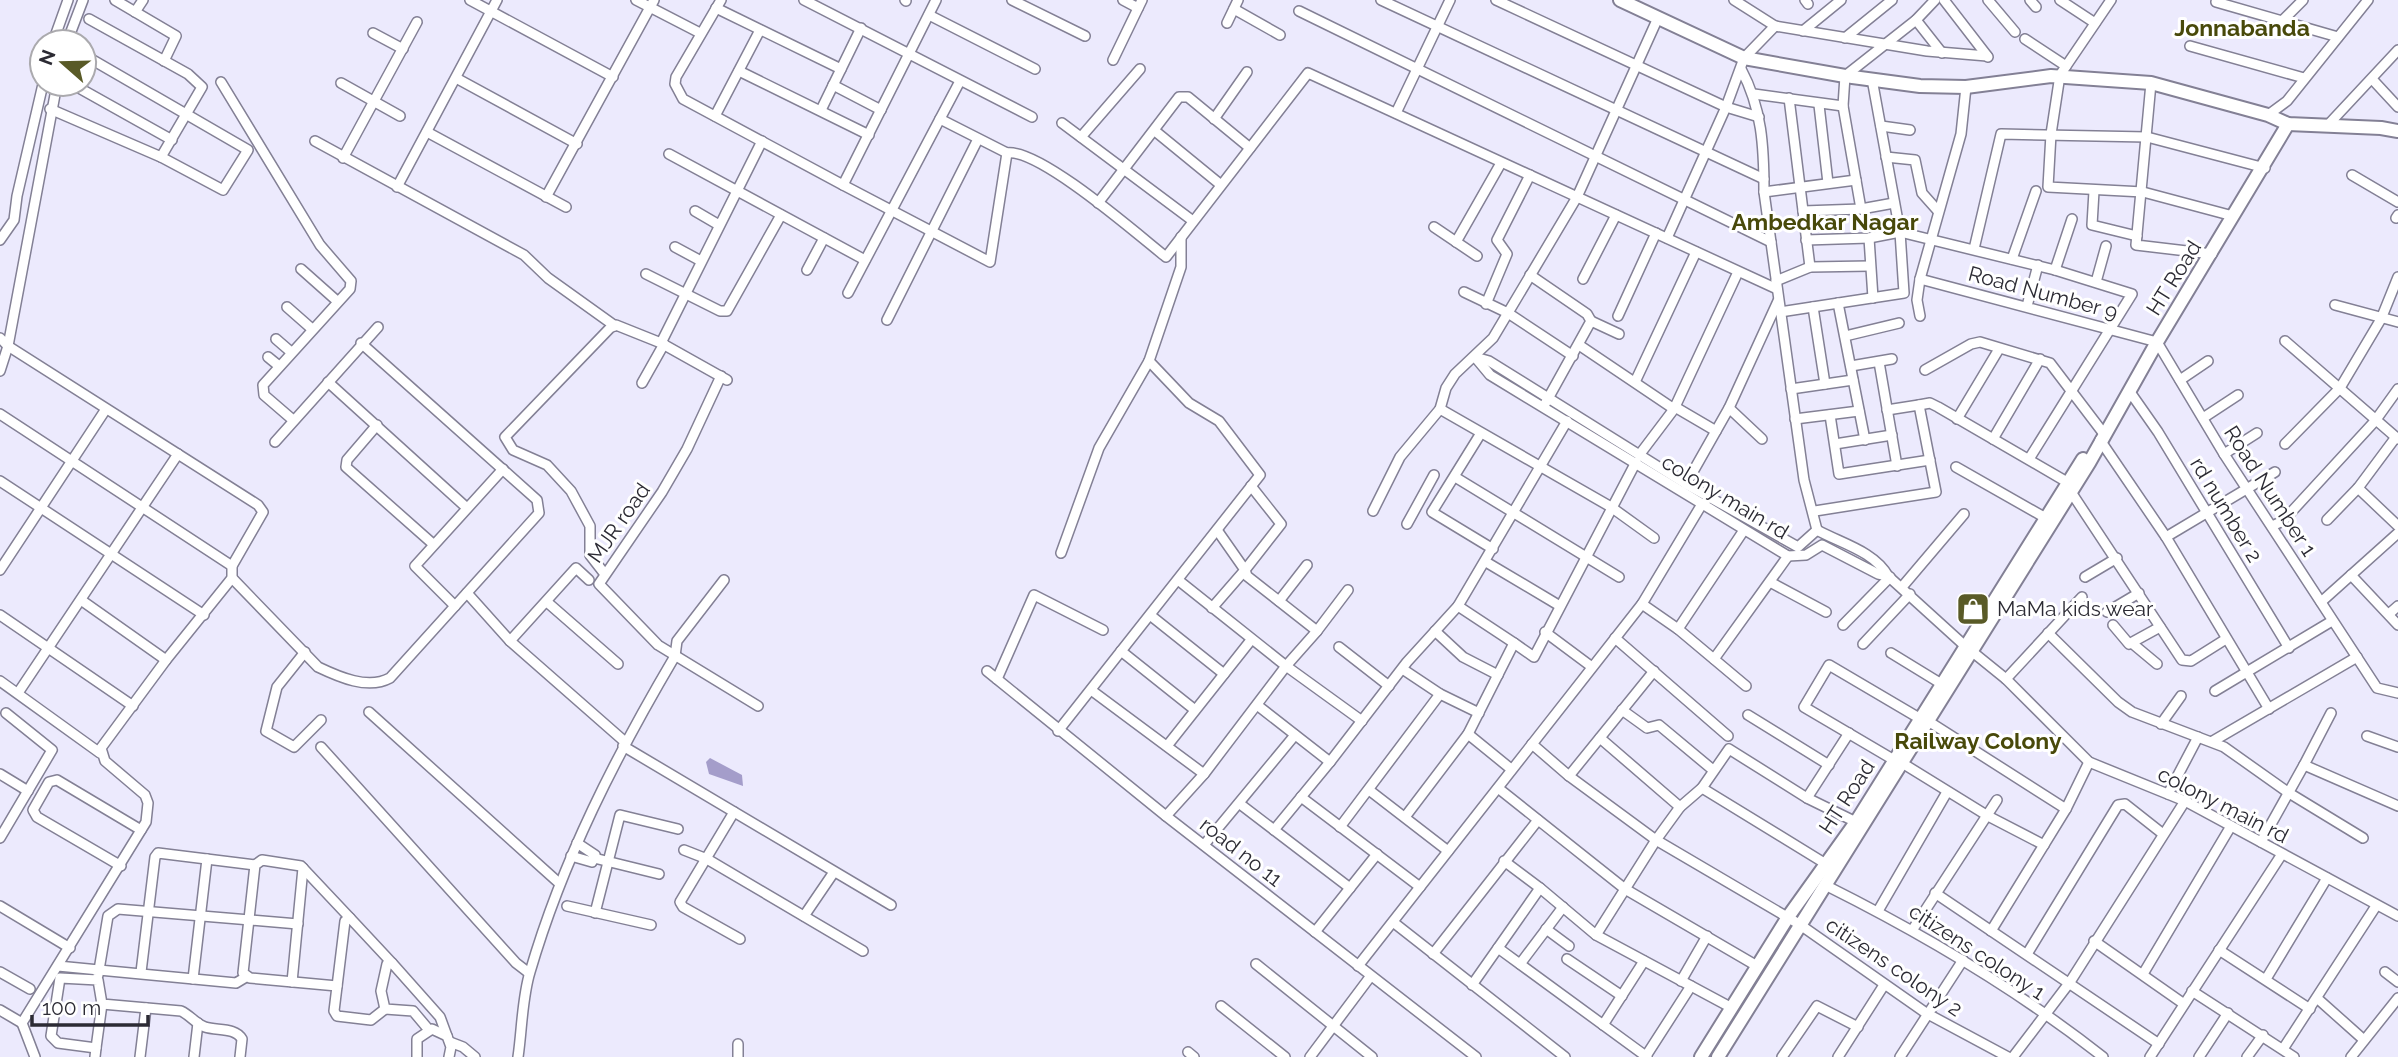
<svg xmlns="http://www.w3.org/2000/svg" width="2398" height="1057" viewBox="0 0 2398 1057" font-family="Raleway,sans-serif">
  <rect width="100%" height="100%" fill="#eceafd"/>
  <!-- water -->
  <polygon fill="#a49dca" points="710,758 742,775 743,786 709,774 706,762"/>
  <g fill="none" stroke-linecap="round" stroke-linejoin="round">
    <defs>
      <g id="street">
        <polyline points="115,0 176,36 164,61"/>
        <polyline points="470,0 613,77"/>
        <polyline points="636,0 700,33"/>
        <polyline points="721,0 676,77 675,84 683,99 843,185 936,0"/>
        <polyline points="804,0 1032,117"/>
        <polyline points="905,0 906,1"/>
        <polyline points="1012,0 1085,36"/>
        <polyline points="1123,0 1138,8"/>
        <polyline points="1381,0 1764,179"/>
        <polyline points="1496,0 1726,107 1759,117"/>
        <polyline points="1734,0 1775,26"/>
        <polyline points="1805,0 1808,4"/>
        <polyline points="1944,0 1988,57"/>
        <polyline points="1988,0 2015,32"/>
        <polyline points="2030,0 2036,7"/>
        <polyline points="2060,0 2095,23"/>
        <polyline points="2111,0 2060,75 2051,134 2048,187 2143,192 2233,216"/>
        <polyline points="2216,2 2338,37"/>
        <polyline points="716,8 841,69 861,28"/>
        <polyline points="1234,9 1280,35"/>
        <polyline points="1299,11 1771,242"/>
        <polyline points="135,12 143,0"/>
        <polyline points="929,15 1035,69"/>
        <polyline points="1916,20 1942,53"/>
        <polyline points="2283,20 2303,0"/>
        <polyline points="1227,23 1238,0"/>
        <polyline points="1803,31 1841,0"/>
        <polyline points="373,33 403,49"/>
        <polyline points="1845,38 1892,0"/>
        <polyline points="2025,39 2066,66"/>
        <polyline points="53,42 68,0"/>
        <polyline points="67,42 83,0"/>
        <polyline points="2190,46 2304,78"/>
        <polyline points="84,55 248,150 223,190 161,157"/>
        <polyline points="1113,60 1142,0"/>
        <path d="M1741 69C1762 108 1764 147 1764 192L1804 480 1817 530"/>
        <polyline points="739,71 869,135"/>
        <polyline points="456,78 577,144"/>
        <polyline points="2372,79 2398,107"/>
        <polyline points="221,82 320,245 351,281 350,289 263,385 264,395 293,420"/>
        <polyline points="341,83 400,116"/>
        <polyline points="2151,83 2136,245 2212,254"/>
        <polyline points="72,84 172,140"/>
        <polyline points="833,85 881,110"/>
        <polyline points="1754,94 1843,106"/>
        <polyline points="1789,98 1810,267"/>
        <polyline points="1819,105 1828,183"/>
        <polyline points="50,109 161,157 202,87 188,74 89,19"/>
        <polyline points="821,110 841,69"/>
        <polyline points="1396,113 1450,0"/>
        <polyline points="2268,115 2287,101 2368,0"/>
        <polyline points="715,116 760,30"/>
        <path d="M940 119 1007 153C1039 148 1137 234 1166 257L1308 73 1777 289"/>
        <polyline points="1214,119 1247,72"/>
        <polyline points="1062,123 1193,221"/>
        <polyline points="1881,126 1910,130"/>
        <polyline points="2327,126 2398,50"/>
        <polyline points="1155,131 1221,185"/>
        <polyline points="427,132 566,207"/>
        <polyline points="1081,137 1140,69"/>
        <polyline points="315,141 524,255 548,278 615,326"/>
        <polyline points="669,154 865,260"/>
        <polyline points="1886,157 1915,160 1922,193 1938,211"/>
        <polyline points="343,158 417,22"/>
        <polyline points="2352,175 2398,202"/>
        <polyline points="843,185 990,262 1007,153"/>
        <polyline points="397,187 497,0"/>
        <polyline points="2094,191 2092,225 2137,236"/>
        <polyline points="1764,192 1856,180"/>
        <polyline points="546,197 654,0"/>
        <polyline points="1098,203 1179,97 1188,97 1250,148"/>
        <polyline points="1861,209 1843,106 1845,76 1916,20 1935,0"/>
        <polyline points="695,211 719,225"/>
        <polyline points="1803,211 1861,209 1894,203"/>
        <polyline points="2396,218 2398,215"/>
        <polyline points="1434,227 1477,256"/>
        <polyline points="1667,238 1726,107 1744,58 1775,26 1927,51 1987,56"/>
        <polyline points="1869,238 1873,298"/>
        <polyline points="0,240 14,220 17,196 43,84"/>
        <polyline points="1806,240 1869,238 1900,232 2055,270 2132,294 2029,459"/>
        <polyline points="1456,242 1501,163"/>
        <polyline points="675,247 701,261"/>
        <polyline points="1974,249 2001,134 2147,137 2265,168"/>
        <polyline points="2012,259 2036,191"/>
        <polyline points="301,269 337,301"/>
        <polyline points="807,270 824,238"/>
        <polyline points="2055,270 2072,219"/>
        <polyline points="646,274 720,311 727,311 781,215"/>
        <polyline points="1530,275 1587,314 1591,321 1545,404"/>
        <polyline points="1583,279 1616,215"/>
        <polyline points="1920,279 2157,342 2224,454 2377,688 2398,693"/>
        <polyline points="1776,281 1810,267 1870,266"/>
        <polyline points="2096,282 2106,246"/>
        <polyline points="1464,292 1508,313 1573,356"/>
        <polyline points="848,293 960,81"/>
        <polyline points="1838,303 1865,440"/>
        <polyline points="1486,304 1507,254 1497,240 1530,175"/>
        <polyline points="2335,305 2398,322"/>
        <polyline points="2027,306 2038,265"/>
        <polyline points="287,307 312,329"/>
        <polyline points="1813,307 1825,384"/>
        <polyline points="1780,312 1904,293 1900,232 1872,79"/>
        <polyline points="1618,316 1656,233"/>
        <polyline points="1920,316 1917,300 1920,279 1961,134 1966,87"/>
        <polyline points="887,320 978,139"/>
        <polyline points="1591,321 1619,334"/>
        <polyline points="1845,336 1899,323"/>
        <polyline points="0,338 8,346 258,505 263,512 232,566 232,578 166,660 101,748 105,761 145,795 148,803 146,822 22,1023 35,1057"/>
        <polyline points="276,339 291,352"/>
        <polyline points="2285,341 2398,439"/>
        <polyline points="661,343 762,141"/>
        <polyline points="1579,345 1674,409"/>
        <polyline points="268,357 279,366"/>
        <polyline points="1475,357 1490,375 1788,556 1806,555 1822,545 1878,574 1888,576 1964,645 2006,679 2089,762 2185,801 2398,916"/>
        <polyline points="1475,357 1489,361 1686,484 1798,547 1817,530"/>
        <polyline points="1879,362 1897,466"/>
        <polyline points="1851,366 1892,359"/>
        <polyline points="1925,370 1971,344 1980,342 2050,363 2104,434"/>
        <polyline points="0,371 8,346 57,84"/>
        <polyline points="721,376 687,449 662,492 599,584 658,645 758,706"/>
        <polyline points="2180,380 2208,361"/>
        <polyline points="328,382 467,508"/>
        <polyline points="1635,382 1696,252"/>
        <polyline points="642,383 664,344"/>
        <polyline points="1791,389 1853,380"/>
        <polyline points="2130,392 2158,432 2289,648"/>
        <polyline points="1919,405 1930,403 1938,407 2067,482"/>
        <polyline points="1675,407 1716,431"/>
        <polyline points="1729,408 1762,439"/>
        <polyline points="1440,409 1611,507 1654,538"/>
        <polyline points="0,414 232,566"/>
        <polyline points="1830,415 1839,474 1930,460"/>
        <polyline points="2203,418 2238,395"/>
        <polyline points="1795,419 1859,411"/>
        <polyline points="1957,419 1999,349"/>
        <polyline points="377,425 347,460 346,467 433,544"/>
        <polyline points="1481,433 1432,512 1493,549"/>
        <polyline points="1993,439 2040,359"/>
        <polyline points="2100,440 2166,537 2269,709"/>
        <polyline points="275,442 378,327"/>
        <polyline points="1835,444 1892,435"/>
        <polyline points="2285,444 2340,388 2381,319 2398,277"/>
        <polyline points="1640,454 1674,409 1738,272"/>
        <polyline points="2224,454 2257,433"/>
        <polyline points="1956,467 2044,517"/>
        <polyline points="1455,477 1619,577"/>
        <polyline points="0,481 204,615"/>
        <polyline points="1686,484 1729,408 1778,301"/>
        <polyline points="1251,486 1281,524 1245,570 1247,576 1317,631 1348,590"/>
        <polyline points="2358,488 2398,526"/>
        <polyline points="2071,492 2182,660 2191,661 2226,639"/>
        <polyline points="1373,511 1400,457 1440,409 1446,388 1455,374 1493,338 1577,197 1657,20"/>
        <polyline points="1815,511 1936,492 1919,405 1887,410"/>
        <polyline points="2327,520 2358,488 2396,437"/>
        <polyline points="1407,524 1434,475"/>
        <polyline points="2272,526 2283,521 2375,421 2398,389"/>
        <path d="M1817 530C1840 543 1874 551 1888 576"/>
        <polyline points="2166,537 2275,472"/>
        <polyline points="1061,553 1099,448 1149,361"/>
        <polyline points="1486,562 1560,606"/>
        <polyline points="0,570 106,409"/>
        <polyline points="604,573 590,555 590,526 571,491 547,465 513,450 505,437 610,328 616,325 661,343 727,380"/>
        <polyline points="2351,575 2398,625"/>
        <polyline points="2085,577 2117,558"/>
        <path d="M232 578 318 667C339 677 368 690 390 678L539 513 537 500 361 343"/>
        <polyline points="1770,582 1826,612"/>
        <polyline points="1902,587 1964,514"/>
        <polyline points="467,593 510,641 624,741"/>
        <polyline points="81,600 166,660"/>
        <polyline points="1279,601 1307,565"/>
        <polyline points="547,602 618,664"/>
        <polyline points="2321,602 2398,533"/>
        <polyline points="1642,604 1678,629 1746,686"/>
        <polyline points="455,606 415,566 503,469"/>
        <polyline points="1458,606 1514,643"/>
        <polyline points="1212,608 1245,570 1217,530"/>
        <polyline points="2107,612 2139,593"/>
        <polyline points="2390,613 2398,606"/>
        <polyline points="0,615 133,706"/>
        <polyline points="1150,615 1224,674"/>
        <polyline points="1843,625 1890,577"/>
        <polyline points="2113,625 2129,644 2160,627"/>
        <polyline points="1678,629 1744,530"/>
        <polyline points="1317,631 1286,666 1362,721"/>
        <polyline points="1435,631 1463,657 1498,675"/>
        <polyline points="1545,632 1592,667"/>
        <polyline points="2048,633 2118,702 2132,712 2224,747 2289,793 2363,838"/>
        <polyline points="1615,638 1728,736"/>
        <polyline points="510,641 576,568 589,580"/>
        <polyline points="1863,644 1910,594"/>
        <polyline points="2133,644 2157,664"/>
        <polyline points="1339,647 1389,686"/>
        <polyline points="1121,651 1195,710"/>
        <polyline points="305,652 277,687 266,731 294,747 321,720"/>
        <polyline points="1891,653 1940,683"/>
        <polyline points="1714,659 1788,556"/>
        <polyline points="1404,670 1440,694 1479,713"/>
        <polyline points="987,671 1166,816 1476,1057"/>
        <polyline points="997,679 1034,595 1103,630"/>
        <polyline points="2006,679 2082,597"/>
        <polyline points="0,681 100,753"/>
        <polyline points="1091,690 1204,774"/>
        <polyline points="2215,691 2332,621"/>
        <polyline points="18,693 178,454"/>
        <polyline points="1257,705 1330,762 1407,662 1458,606 1567,421"/>
        <polyline points="1622,710 1647,728 1659,725 1713,770"/>
        <polyline points="369,712 559,883"/>
        <polyline points="2331,713 2304,765 2398,806"/>
        <polyline points="1748,715 1829,765"/>
        <polyline points="1928,721 2066,809"/>
        <polyline points="2161,724 2181,696"/>
        <polyline points="1058,731 1260,475 1219,421 1189,403 1149,361 1181,267 1181,237"/>
        <polyline points="1468,734 1511,769"/>
        <polyline points="2367,736 2398,747"/>
        <polyline points="2213,741 2357,657"/>
        <polyline points="1532,744 1569,776 1656,840 1799,924 1926,1013 2008,1057"/>
        <polyline points="623,746 891,905"/>
        <polyline points="1167,746 1251,640"/>
        <polyline points="321,747 516,963 529,973"/>
        <polyline points="1894,760 1804,707 1829,665 1919,718"/>
        <polyline points="1902,763 1988,816 2044,845"/>
        <polyline points="0,774 28,791"/>
        <polyline points="1569,776 1654,671"/>
        <polyline points="1498,788 1625,889 1757,966"/>
        <polyline points="1702,788 1826,864"/>
        <polyline points="1369,790 1448,851"/>
        <polyline points="2168,794 2198,737"/>
        <polyline points="1301,797 1420,887"/>
        <polyline points="1807,798 1849,733"/>
        <polyline points="1240,804 1350,888"/>
        <polyline points="1680,807 1702,788 1729,749 1807,798 1856,822"/>
        <polyline points="734,812 680,902 683,907 740,939"/>
        <polyline points="1166,816 1204,774 1286,666 1178,580"/>
        <polyline points="1405,817 1468,734 1514,643 1534,657 1636,462"/>
        <polyline points="1340,827 1440,694"/>
        <polyline points="1274,830 1330,762"/>
        <polyline points="0,838 52,750 6,713"/>
        <polyline points="2261,842 2304,765"/>
        <polyline points="1204,845 1295,735"/>
        <polyline points="684,850 707,859 863,951"/>
        <polyline points="571,856 592,862 595,855 577,843"/>
        <polyline points="594,858 659,874"/>
        <polyline points="121,866 37,817 33,810 49,782 57,780 141,830"/>
        <path d="M1827 886C1923 934 2018 990 2103 1057"/>
        <polyline points="1540,888 1596,935 1732,1008"/>
        <polyline points="1935,893 2159,1044"/>
        <polyline points="0,906 70,948"/>
        <polyline points="567,906 651,925"/>
        <polyline points="1878,911 1947,792"/>
        <polyline points="595,913 620,815 678,829"/>
        <polyline points="804,916 834,872"/>
        <polyline points="1393,922 1565,1057"/>
        <polyline points="1546,929 1569,946"/>
        <polyline points="1913,929 1997,800"/>
        <polyline points="1991,931 2066,809 2089,762"/>
        <polyline points="1315,932 1377,854"/>
        <polyline points="1596,935 1656,840 1680,807 1600,738"/>
        <polyline points="2094,941 2184,1004"/>
        <polyline points="1498,948 1647,1057"/>
        <polyline points="2219,950 2310,1009"/>
        <polyline points="1433,954 1538,820"/>
        <polyline points="2027,954 2118,805 2125,804 2163,834"/>
        <polyline points="1567,959 1622,996"/>
        <polyline points="1256,964 1372,1057"/>
        <polyline points="1520,964 1563,907"/>
        <polyline points="58,966 99,970 98,975"/>
        <polyline points="1358,966 1642,604 1702,504"/>
        <polyline points="0,972 30,989"/>
        <polyline points="141,972 155,857 158,853 255,865"/>
        <polyline points="2385,972 2398,982"/>
        <polyline points="2143,974 2231,826"/>
        <polyline points="246,977 236,983 99,970 108,916 118,909 298,924"/>
        <polyline points="193,979 207,859"/>
        <polyline points="2266,979 2327,878"/>
        <polyline points="1681,981 1707,936"/>
        <polyline points="292,982 303,868"/>
        <polyline points="1472,985 1540,888 1504,861"/>
        <polyline points="337,986 250,978 243,973 255,865 262,860 301,866 350,918"/>
        <polyline points="2192,991 2294,1057"/>
        <polyline points="2318,999 2364,1040"/>
        <polyline points="1221,1006 1285,1057"/>
        <polyline points="385,1009 371,1020 337,1016 334,1011 345,921 350,918 392,963"/>
        <polyline points="0,1010 22,1023"/>
        <polyline points="1603,1025 1644,961"/>
        <polyline points="429,1030 413,1011 385,1009 381,991 387,964 392,963 440,1017 447,1036"/>
        <polyline points="450,1042 463,1047 475,1057"/>
        <polyline points="96,1048 102,1004"/>
        <polyline points="2283,1049 2376,906"/>
        <polyline points="1188,1052 1194,1057"/>
        <polyline points="1646,1056 1691,986"/>
        <path d="M95 1057 96 1048 58 1043 51 1036 60 978 98 980 102 1004 181 1011C190 1015 196 1024 205 1027 217 1031 235 1027 242 1039L240 1057"/>
        <polyline points="140,1057 146,1008"/>
        <polyline points="194,1057 198,1023"/>
        <polyline points="417,1057 417,1039 432,1029 447,1036 451,1047 449,1057"/>
        <path d="M518 1057C522 1030 522 998 530 972 563 859 616 756 675 656L677 641 724 580"/>
        <polyline points="738,1057 738,1044"/>
        <polyline points="1310,1057 1370,977"/>
        <polyline points="1782,1057 1817,1006 1858,1027"/>
        <polyline points="1838,1057 1884,985"/>
        <polyline points="1900,1057 1963,960"/>
        <polyline points="2013,1057 2070,982 2185,801"/>
        <polyline points="2150,1057 2282,854"/>
        <polyline points="2199,1057 2228,1013"/>
        <polyline points="2247,1057 2263,1035"/>
        <polyline points="2351,1057 2398,998"/>
      </g>
      <g id="secondary">
        <polyline points="1620,0 1744,58 1845,76 1920,86 1966,87 2051,76 2151,83 2268,115 2288,124 2381,128 2398,131"/>
        <polyline points="1701,1057 1788,917 1856,822 2083,459"/>
        <polyline points="1718,1057 2089,463 2157,342 2288,124"/>
      </g>
    </defs>
    <!-- street casing -->
    <use href="#street" stroke="#838095" stroke-width="12"/>
    <!-- secondary casing -->
    <use href="#secondary" stroke="#838095" stroke-width="16"/>
    <!-- street -->
    <use href="#street" stroke="#fff" stroke-width="9"/>
    <!-- secondary -->
    <use href="#secondary" stroke="#fff" stroke-width="12"/>
  </g>
  <!-- icons -->
  <defs>
    <symbol id="shop-square" viewBox="-11 -11 22 22"><rect x="-9" y="-9" width="18" height="18" rx="4" fill="#595a27" stroke="#fff"/><path d="M-5-2.5h2.3a2.7 3.5 0 0 1 5.4 0H5L5.5 6h-11ZM-1.5-2.5h3a1.5 2.3 0 0 0-3 0Z" fill="#fff"/></symbol>
  </defs>
  <g fill-rule="evenodd">
    <use href="#shop-square" x="1954" y="590" width="38" height="38"/>
  </g>
  <g text-anchor="middle" stroke-width="6" stroke-linejoin="round" paint-order="stroke">
    <!-- street labels -->
    <g font-size="21" fill="#2c2b34" stroke="#fff">
      <text transform="translate(2174 278) rotate(-58)" y="7">HT Road</text>
      <text transform="translate(2043 293) rotate(15)" y="7">Road Number 9</text>
      <text transform="translate(2270 491) rotate(57)" y="7">Road Number 1</text>
      <text transform="translate(1725 497) rotate(31)" y="7">colony main rd</text>
      <text transform="translate(2226 510) rotate(59)" y="7">rd number 2</text>
      <text transform="translate(619 523) rotate(-55)" y="7">MJR road</text>
      <text transform="translate(1847 797) rotate(-57)" y="7">HT Road</text>
      <text transform="translate(2223 805) rotate(27)" y="7">colony main rd</text>
      <text transform="translate(1241 852) rotate(38)" y="7">road no 11</text>
      <text transform="translate(1977 952) rotate(33)" y="7">citizens colony 1</text>
      <text transform="translate(1894 967) rotate(34)" y="7">citizens colony 2</text>
    </g>
    <!-- poi labels -->
    <g font-size="21" fill="#2c2b34" stroke="#fff" text-anchor="start">
      <text x="1997" y="616">MaMa kids wear</text>
    </g>
    <!-- neighbourhood labels -->
    <g font-size="23" font-weight="bold" fill="#48490a" stroke="#fff">
      <text x="2242" y="36">Jonnabanda</text>
      <text x="1825" y="230">Ambedkar Nagar</text>
      <text x="1978" y="749">Railway Colony</text>
    </g>
  </g>
  <!-- north arrow -->
  <g transform="translate(63 63) rotate(290)"><circle r="33" fill="#ffffff" stroke="#abaaae" stroke-width="2"/>
  <path d="M0-5L12 26L0 18L-12 26Z" fill="#595a27"/>
  <text y="-10" font-size="19" font-weight="bold" text-anchor="middle" fill="#2c2b34">N</text>
  </g>
  <!-- scale -->
  <path d="M32 1015v10h116v-10" fill="none" stroke="#2c2b34" stroke-width="3.5"/>
  <text x="42" y="1015" font-size="21" fill="#2c2b34" stroke="#ffffff" stroke-width="5" paint-order="stroke">100 m</text>
</svg>
